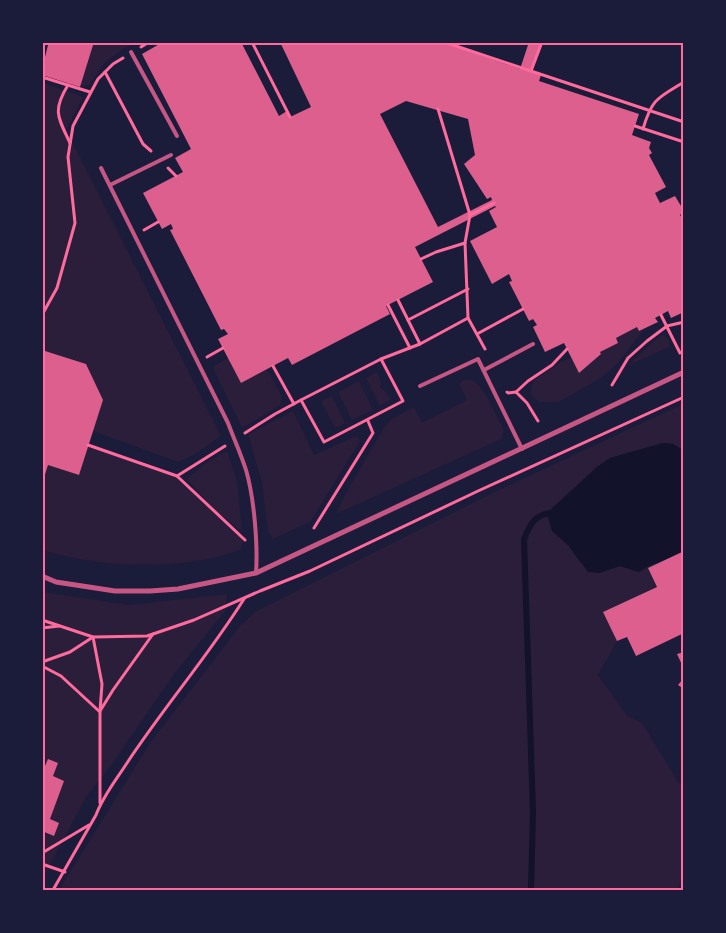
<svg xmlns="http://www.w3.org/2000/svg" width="726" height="933" viewBox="0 0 726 933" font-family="Overpass,sans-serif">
  <rect width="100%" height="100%" fill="#1b1b3a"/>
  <!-- green -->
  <g fill="#2a1e3b">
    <polygon points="94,43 134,43 120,51 103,64 89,85 80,87"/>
    <polygon points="44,83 83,97 66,130 221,436 195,454 178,462 93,431 103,400 86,364 43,350 42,88"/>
    <polygon points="637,327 639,331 645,328 617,364 599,379 559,402 540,402 530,395 533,381 561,362 571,358 579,373 616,338"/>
    <polygon points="663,335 669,339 669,347 627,366 659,337"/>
    <polygon points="228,358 267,369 282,397 280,405 244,427 241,426 214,370 214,366"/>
    <polygon points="377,372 381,382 380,387 386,392 391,400 380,406 366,378"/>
    <path d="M464 380C468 380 472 379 475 382 484 387 498 420 504 430L501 439 336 514 345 495 385 426 393 418 414 407 422 423 467 400 459 384Z"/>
    <polygon points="359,381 373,410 352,420 338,392"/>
    <polygon points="332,396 345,423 335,428 321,401"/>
    <polygon points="683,404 683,450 673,444 663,443 610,458 597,467 547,513 552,531 568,545 580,562 599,573 620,566 639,572 648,568 657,587 604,612 617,641 598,675 627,716 642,723 678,782 683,786 683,876 677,890 59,890 150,743 240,626 255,612 499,490"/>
    <polygon points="293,411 314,455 354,437 358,437 360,441 310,522 273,539 268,532 262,483 248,434"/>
    <path d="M88 445 177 476 242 536 243 544 240 550C228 554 215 558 203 560 154 569 89 565 43 550V481L48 465 79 475Z"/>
    <polygon points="227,451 237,481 242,532 212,507 187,479 206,463"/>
    <polygon points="43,592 129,605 227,594 225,611 174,674 112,764 86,797 43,878"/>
  </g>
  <!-- water -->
  <polygon fill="#12122b" points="663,443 673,444 683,450 683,553 648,566 639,572 620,566 599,573 588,572 568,545 552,531 547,513 597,467 610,458"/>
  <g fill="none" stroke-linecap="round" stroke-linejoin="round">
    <!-- stream -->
    <path stroke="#12122b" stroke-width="6" d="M531 890 533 812 524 540C529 524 537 512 555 513"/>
  </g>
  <!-- building -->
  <g fill="#dd5f8e" fill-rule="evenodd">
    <polygon points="43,42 94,42 80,87 42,75 42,56 45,57 48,45"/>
    <path d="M163 42H241L279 116 287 111 290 117 311 107 280 42H442L520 69 529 42H542L532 72 541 75 539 81 639 114 632 135 651 142 649 148 652 153 649 155 666 187 655 193 660 203 675 196 684 211 680 215 684 221V312L671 318 668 311 655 318 658 322 639 331 637 327 616 338 618 343 600 352 601 354 579 373 564 343 545 352 533 327 537 325 533 319 529 321 509 282 512 281 509 274 492 284 470 241 497 227 489 211 496 207 495 206 415 247 433 282 386 306 390 314 292 365 288 358 241 383 218 339 228 334 224 329 221 330 170 230 173 229 171 224 162 229 143 193 183 172 175 158 191 149 142 54ZM406 101 468 119 475 155 464 164 487 199 491 197 492 200 438 227 380 114Z"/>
    <polygon points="42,350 86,364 103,400 79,475 48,465 43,481"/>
    <polygon points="682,552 684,556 684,633 636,656 627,637 617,641 603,612 657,587 648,568"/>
    <polygon points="684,652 684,669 677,654"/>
    <polygon points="684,678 684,689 678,685"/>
    <polygon points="48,759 58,763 53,776 64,781 50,819 59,823 54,836 42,831 42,773"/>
  </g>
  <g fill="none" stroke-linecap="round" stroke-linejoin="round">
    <!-- path -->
    <g stroke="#ff6b9d" stroke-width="3">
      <polyline points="252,42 290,117"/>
      <polyline points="444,42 684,122"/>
      <polyline points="141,47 149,42"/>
      <polyline points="531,71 542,42"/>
      <polyline points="105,72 143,144 151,151"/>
      <polyline points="42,77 90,92"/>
      <path d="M68 85C52 111 58 117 70 143"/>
      <polyline points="438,109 470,215 465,243 468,318 485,349"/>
      <polyline points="635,126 684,142"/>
      <path d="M643 129C652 98 658 98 684 82"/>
      <polyline points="168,168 176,176"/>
      <polyline points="470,215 494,203"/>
      <polyline points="144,230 158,222"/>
      <polyline points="421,259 436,252 465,243"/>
      <polyline points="398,300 420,344"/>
      <polyline points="388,305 410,348"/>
      <polyline points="42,315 57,288 75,223 68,157 73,126 98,79 113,64 123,58"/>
      <polyline points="661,315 680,353"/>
      <polyline points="408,320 468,289"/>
      <polyline points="477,334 523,309"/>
      <polyline points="207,357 223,348"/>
      <polyline points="273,366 294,404"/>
      <polyline points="612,385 628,358 647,341 667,326 684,322"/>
      <polyline points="507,392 508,393 516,392 527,403 538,421"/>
      <polyline points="516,392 528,381 552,365 567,349"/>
      <polyline points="301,400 324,442 403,401 381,359"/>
      <polyline points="245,433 275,414 301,400 381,359 420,344 468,318"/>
      <polyline points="88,445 177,476 245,540"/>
      <polyline points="177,476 225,446"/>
      <polyline points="314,528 373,433 368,421"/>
      <polyline points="42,620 93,637 147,636 153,634 194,620 260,591 310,571 478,491 684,397"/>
      <polyline points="42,628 59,626"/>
      <polyline points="42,662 70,652 93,637 102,684 100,711"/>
      <polyline points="42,666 61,676 100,712 100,803"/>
      <polyline points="100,711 113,690 153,634"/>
      <polyline points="42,853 89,825"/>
      <polyline points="42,864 65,872"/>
      <path d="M53 890 96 815C103 796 116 780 127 763 164 707 208 656 244 599"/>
    </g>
    <!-- service -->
    <g stroke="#c65784" stroke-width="4">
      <polyline points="131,52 177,136"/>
      <path d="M101 168 228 423C234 439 241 454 246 470 254 497 258 544 256 573"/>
      <polyline points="110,185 171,155"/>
      <polyline points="484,370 533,344"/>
      <polyline points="420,386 478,359 522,449"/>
    </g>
    <!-- minor -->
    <polyline stroke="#c65784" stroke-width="5" points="42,576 56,582 115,591 150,591 178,589 256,573 684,372"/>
  </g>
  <!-- border -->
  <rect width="726" height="933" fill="none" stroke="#1b1b3a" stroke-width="88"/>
  <rect x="44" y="44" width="638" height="845" fill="none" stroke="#ff6b9d" stroke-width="2"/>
</svg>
